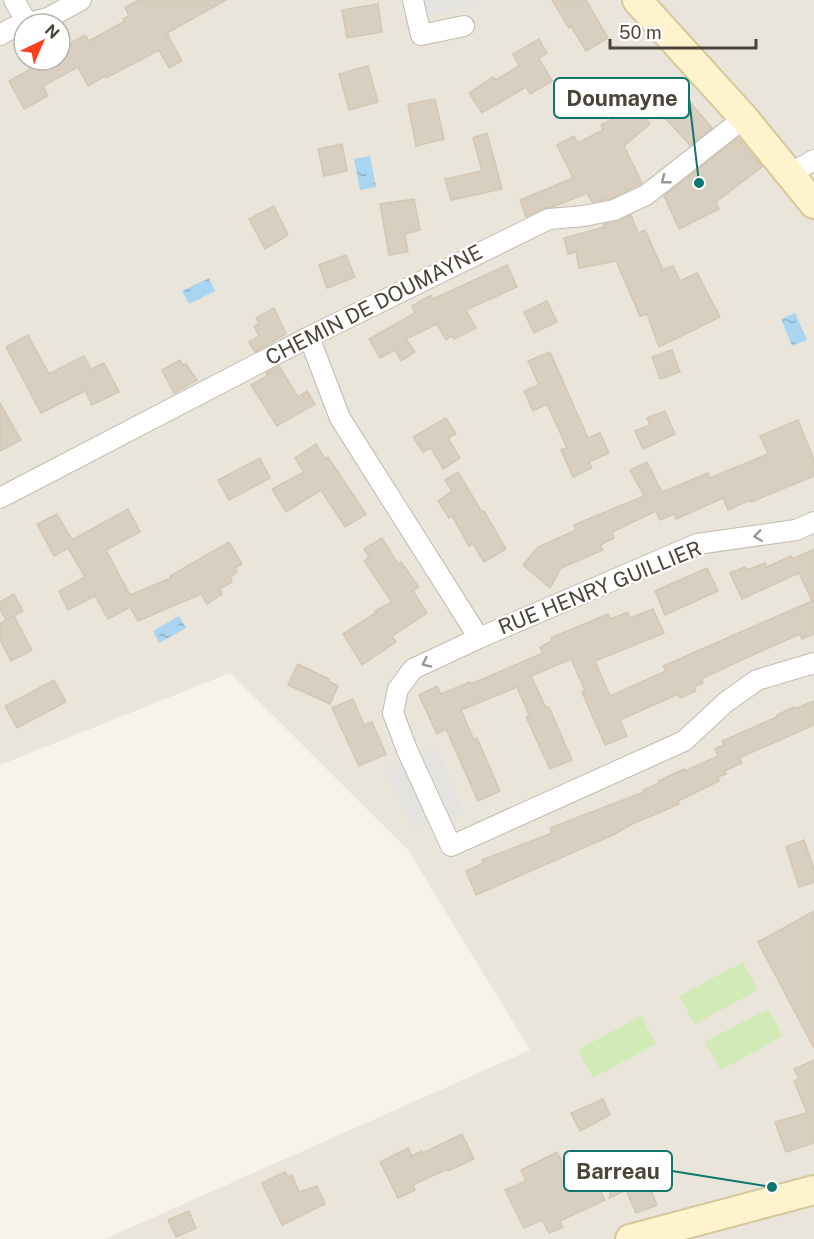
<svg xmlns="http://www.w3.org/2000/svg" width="814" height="1239" viewBox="0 0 814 1239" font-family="'Public Sans',sans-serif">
  <defs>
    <pattern id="water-ripples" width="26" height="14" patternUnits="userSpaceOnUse" patternTransform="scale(1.5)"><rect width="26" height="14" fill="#a9d4f2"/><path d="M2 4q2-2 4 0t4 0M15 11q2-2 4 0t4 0" fill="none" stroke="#8caec5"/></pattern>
  </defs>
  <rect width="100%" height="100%" fill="#f6f3ec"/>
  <!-- residential -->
  <path fill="#eae5da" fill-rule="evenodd" d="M0 0H814V1239H105L530 1050 408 850 230 673 0 765ZM24 24H60V60H24Z"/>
  <!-- garden -->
  <g fill="#d2eab5">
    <polygon points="743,962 758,990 695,1024 679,996"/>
    <polygon points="768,1009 783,1036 721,1070 704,1042"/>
    <polygon points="641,1016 656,1044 593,1078 578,1050"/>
  </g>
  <!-- parking -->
  <g fill="#e5e3e0">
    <polygon points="413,0 476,0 477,5 417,18"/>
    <polygon points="436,745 464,815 414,829 384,768"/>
  </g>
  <!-- water -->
  <g fill="url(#water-ripples)">
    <polygon points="370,156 376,187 360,190 354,159"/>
    <polygon points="209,278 215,291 189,304 182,291"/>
    <polygon points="795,313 807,340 792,346 781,319"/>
    <polygon points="179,616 186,628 159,643 153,631"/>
  </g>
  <!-- building -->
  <g fill="#d8cfc1" stroke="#d3c7b4" stroke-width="1.5">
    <polygon points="139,0 226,0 167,33 182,61 169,68 159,50 106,78 105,76 88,86 78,67 43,86 48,96 24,109 9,81 47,60 60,60 60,39 69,44 85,35 89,41 125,21 123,19 129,16 125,7"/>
    <polygon points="552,0 586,0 608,38 586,51 571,26 569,28"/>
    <polygon points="378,4 382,32 347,38 342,10"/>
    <polygon points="539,39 547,53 539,58 552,81 530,94 526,87 482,113 469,93 493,77 496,80 519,66 513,54"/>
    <polygon points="368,66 378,102 349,110 339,74"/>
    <polygon points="621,85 650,124 624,146 642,183 610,199 592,202 587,193 553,207 544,208 526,217 520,200 573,178 557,145 574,136 578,143 603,130 601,125 622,114 608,95"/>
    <polygon points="435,99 444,139 416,146 408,104"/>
    <polygon points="688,100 712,128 690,145 666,119"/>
    <polygon points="487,133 502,189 451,200 445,179 482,171 473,138"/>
    <polygon points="738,138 762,167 716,202 719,209 679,229 664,196"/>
    <polygon points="342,144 347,171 324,176 318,149"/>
    <polygon points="414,199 420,230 405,234 408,252 389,255 380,204"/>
    <polygon points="274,206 288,235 265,249 249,219"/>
    <polygon points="631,215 638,233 645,230 663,270 673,266 680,281 697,273 720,317 659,347 647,314 640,316 616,261 579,268 576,252 568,254 564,238 605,227 603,224 617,222"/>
    <polygon points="346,255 355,277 327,288 319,265"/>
    <polygon points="507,265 517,287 466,310 476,328 454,339 452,336 446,340 437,324 406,339 415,352 401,361 395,350 380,358 369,339 415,313 412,306 431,295 433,299"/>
    <polygon points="547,301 557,322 534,333 524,312"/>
    <polygon points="274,308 286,334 255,352 249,342 259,336 254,326 259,324 256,318"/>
    <polygon points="28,335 49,374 84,356 91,369 104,363 119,392 92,405 85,391 41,413 6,347"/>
    <polygon points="672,350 680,372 660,379 652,357"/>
    <polygon points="550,352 588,438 600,433 609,453 589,462 592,468 573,477 561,450 567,448 547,404 533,411 524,391 539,385 528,361"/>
    <polygon points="180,360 183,365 186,364 197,380 174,393 162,370"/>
    <polygon points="279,366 298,397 307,391 315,404 277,426 251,385 267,376 266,373"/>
    <polygon points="0,403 21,440 0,451"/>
    <polygon points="665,411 675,434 643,449 635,431 650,425 647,418"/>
    <polygon points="446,418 456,434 448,438 460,458 443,469 431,448 423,452 413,437"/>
    <polygon points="798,420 814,460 814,476 751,502 750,500 728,510 723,498 676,519 674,514 660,520 656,511 612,532 614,538 600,545 603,550 561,568 550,588 523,565 538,547 576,530 574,525 644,496 630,470 647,462 662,492 708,473 710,478 768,454 760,436"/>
    <polygon points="316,444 325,459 328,457 366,514 345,527 321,490 286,512 272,489 304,472 295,458"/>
    <polygon points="260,458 270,478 229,500 218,480"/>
    <polygon points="458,472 482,512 484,511 506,549 484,562 473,544 469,546 452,516 449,518 438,501 452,491 445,480"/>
    <polygon points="128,509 140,532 106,550 130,595 171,578 170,576 229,542 242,564 235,568 237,572 230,577 232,582 220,589 222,594 207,604 201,594 138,621 130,607 108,619 95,596 68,610 59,591 85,577 68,548 54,556 37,524 57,514 72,540"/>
    <polygon points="382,538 398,564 401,562 419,587 413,591 427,613 392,636 396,642 362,665 343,634 377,612 375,611 392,602 364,561 369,557 364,549"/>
    <polygon points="814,549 814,634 802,639 800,634 746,658 701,679 703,683 694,687 696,691 680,698 678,694 620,720 627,736 605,745 582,692 585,691 571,659 531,676 546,708 549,707 572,760 550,769 526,717 529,715 517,687 461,710 474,740 477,738 500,791 478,801 446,729 437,734 419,695 437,686 441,694 470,682 471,684 543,653 540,647 552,641 551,638 608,614 611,619 628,612 630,618 653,609 664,633 595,661 610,696 666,671 663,666 812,601 799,573 742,599 730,573 745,567 747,570 765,563 767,567 791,556 793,559"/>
    <polygon points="707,568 718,591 665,615 655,591"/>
    <polygon points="14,594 23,611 6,620 0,609 0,602"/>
    <polygon points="14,616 32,650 11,661 0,640 0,623"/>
    <polygon points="298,664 329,679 328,681 338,686 330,704 288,685"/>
    <polygon points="54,680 66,702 17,728 5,706"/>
    <polygon points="353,699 364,725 372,722 386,754 359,766 332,708"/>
    <polygon points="814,701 814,725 739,758 742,763 724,771 726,774 718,777 719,781 678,801 679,804 630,825 615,834 476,895 466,871 483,863 482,860 552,833 550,828 644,792 643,790 659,783 658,781 684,769 685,771 718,756 715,749 724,745 722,741 777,717 777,715 794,707 794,709"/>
    <polygon points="804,840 814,869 814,882 799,887 786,847"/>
    <polygon points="814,911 814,1048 758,942"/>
    <polygon points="814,1060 814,1143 786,1152 775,1122 807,1113 794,1081 799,1079 794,1069"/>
    <polygon points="603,1099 610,1115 580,1131 571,1113"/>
    <polygon points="462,1134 474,1159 448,1171 447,1169 413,1185 415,1190 398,1198 380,1162 408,1148 412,1156 422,1151 423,1153"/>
    <polygon points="557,1152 570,1178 589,1168 605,1200 560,1221 563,1227 549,1233 542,1220 524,1228 505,1190 526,1181 521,1170"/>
    <polygon points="637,1156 657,1205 636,1213 626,1190 609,1198 619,1163"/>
    <polygon points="285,1172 288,1177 292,1175 299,1192 317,1186 325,1204 282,1225 262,1183"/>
    <polygon points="189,1211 196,1228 176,1237 168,1220"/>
  </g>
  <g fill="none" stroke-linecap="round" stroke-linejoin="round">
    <defs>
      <g id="street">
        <polyline points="14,0 27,23"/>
        <polyline points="413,0 421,35 464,26"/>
        <polyline points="24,24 48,18 81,0"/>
        <polyline points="0,35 14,27 24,24"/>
        <polyline points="790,174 814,160"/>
        <polyline points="309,337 340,418 479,638"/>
        <polyline points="0,498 309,337 549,219 584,216 614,210 646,195 744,118"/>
        <polyline points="814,522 796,530 697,544 479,638 413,669 398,689 393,713 407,750 451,846 684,741 726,702 757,680 814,663"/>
      </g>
      <g id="secondary">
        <polyline points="637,0 744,118 814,204"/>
        <polyline points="630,1239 814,1190"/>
      </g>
    </defs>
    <!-- street casing -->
    <use href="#street" stroke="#c2bbae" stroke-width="22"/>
    <!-- secondary casing -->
    <use href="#secondary" stroke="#d6c79b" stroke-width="32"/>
    <!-- street -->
    <use href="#street" stroke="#fff" stroke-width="20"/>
    <!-- secondary -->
    <use href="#secondary" stroke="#fff3cd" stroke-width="28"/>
  </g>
  <!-- one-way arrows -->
  <defs><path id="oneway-chevron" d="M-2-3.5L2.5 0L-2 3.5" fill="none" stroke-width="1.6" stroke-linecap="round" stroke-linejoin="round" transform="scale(1.5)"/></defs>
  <g stroke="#9c9892">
    <use href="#oneway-chevron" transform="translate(665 180) rotate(142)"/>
    <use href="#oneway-chevron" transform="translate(758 536) rotate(172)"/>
    <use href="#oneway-chevron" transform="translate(426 663) rotate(155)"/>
  </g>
  <g text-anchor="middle" stroke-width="4.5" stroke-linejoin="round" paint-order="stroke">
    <!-- street labels -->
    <g font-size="21" fill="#4b4439" stroke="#fff">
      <text transform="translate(374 305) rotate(-27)" y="7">CHEMIN DE DOUMAYNE</text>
      <text transform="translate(600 588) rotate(-22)" y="7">RUE HENRY GUILLIER</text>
    </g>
  </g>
  <!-- callouts -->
  <path fill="none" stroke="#0f766e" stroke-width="2" d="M699 183L689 98M772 1187L672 1171"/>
  <g fill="#0f766e" stroke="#fff" stroke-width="2">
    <circle cx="699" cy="183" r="6"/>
    <circle cx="772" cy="1187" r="6"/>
  </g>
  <g fill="#fff" stroke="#0f766e" stroke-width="2">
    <rect x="554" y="78" width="135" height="40" rx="6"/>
    <rect x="564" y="1151" width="108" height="40" rx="6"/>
  </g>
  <g font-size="22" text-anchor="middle" font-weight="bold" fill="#4b4439">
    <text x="622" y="106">Doumayne</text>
    <text x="618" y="1179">Barreau</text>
  </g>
  <!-- north arrow -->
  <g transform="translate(42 42) rotate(44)"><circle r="28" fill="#ffffff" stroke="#b7b4b0" stroke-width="1.5"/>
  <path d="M0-4.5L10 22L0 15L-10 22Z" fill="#fc3f1d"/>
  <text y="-9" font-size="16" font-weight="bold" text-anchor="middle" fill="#4b4439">N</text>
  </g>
  <!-- scale -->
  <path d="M610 39v9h146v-9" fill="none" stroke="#4b4439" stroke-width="3"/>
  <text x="619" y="39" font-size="18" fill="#4b4439" stroke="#ffffff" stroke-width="4.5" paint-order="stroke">50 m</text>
</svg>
